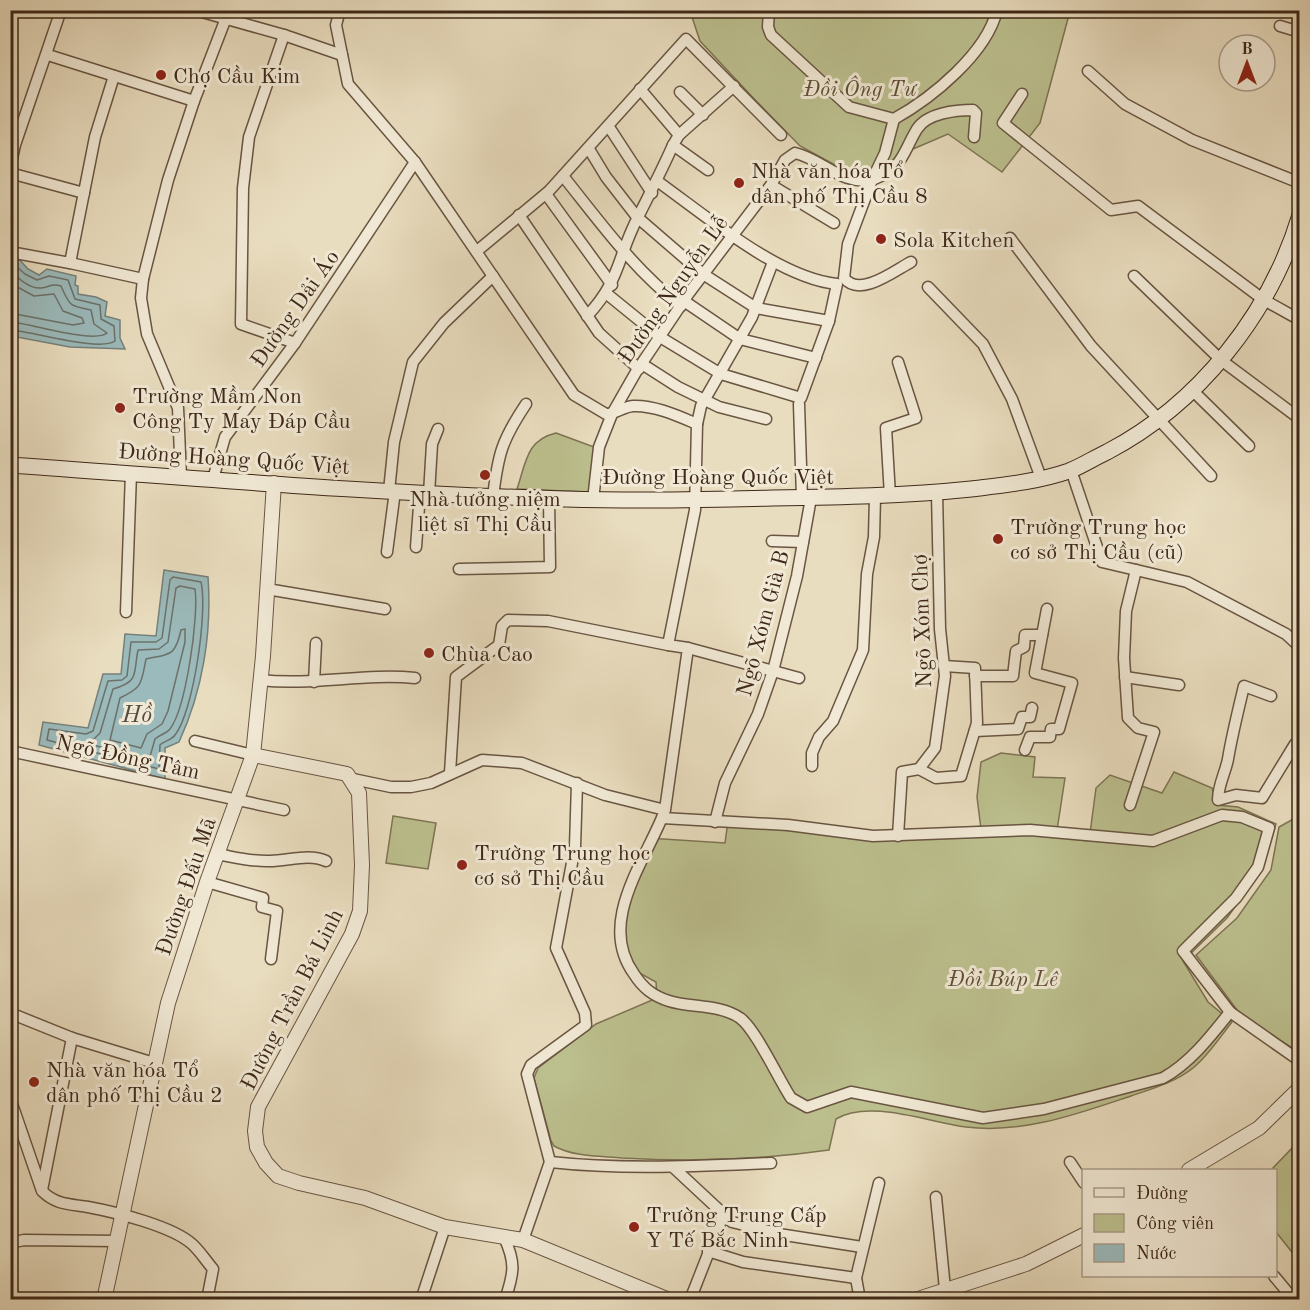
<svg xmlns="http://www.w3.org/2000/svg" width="1310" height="1310" viewBox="0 0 1310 1310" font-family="'Old Standard TT',serif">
  <rect width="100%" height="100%" fill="#e9ddbf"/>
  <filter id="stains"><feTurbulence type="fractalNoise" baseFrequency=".00333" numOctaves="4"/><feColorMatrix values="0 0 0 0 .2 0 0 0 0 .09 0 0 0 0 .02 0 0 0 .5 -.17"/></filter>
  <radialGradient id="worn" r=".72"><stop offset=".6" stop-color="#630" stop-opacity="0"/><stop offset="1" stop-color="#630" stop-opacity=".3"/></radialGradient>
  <!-- green -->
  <g fill="#bcbf8e" stroke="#7d7453" stroke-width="1.5">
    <polygon points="690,11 1070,11 1040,123 1002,172 948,134 913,149 874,172 846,171 800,146 758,103 700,41"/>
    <path d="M556 433 594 447 589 492 517 489C526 463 526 440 556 433Z"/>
    <path d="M1001 753 1035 757 1033 777 1065 778 1056 837 1089 841 1096 788 1110 775 1162 793 1174 772 1212 788 1217 805 1238 807 1276 824 1262 869 1227 918 1183 961 1208 1002 1232 1022C1220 1037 1208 1056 1193 1068 1176 1082 1151 1089 1131 1096 1077 1114 1023 1134 966 1127 928 1122 869 1099 836 1119L829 1150C760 1160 692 1162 622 1158 600 1156 574 1157 554 1146L551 1141 534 1078 538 1068 596 1024 657 998 656 982 632 969 623 950 616 917 648 838 725 843 728 821 871 837 981 829 977 797 981 762Z"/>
    <polygon points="393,816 436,823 428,869 386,863"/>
    <polygon points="1295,818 1299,819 1299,1052 1243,1018 1196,955 1237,918 1271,870 1279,827"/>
    <polygon points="1299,1127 1299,1261 1276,1232 1276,1170 1271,1170 1293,1147"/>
  </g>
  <!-- water -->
  <g fill="#9bbabb" stroke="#76807a" stroke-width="1.5">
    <polygon points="11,255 16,256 28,269 39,275 47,269 76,276 75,285 78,286 78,294 96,297 107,302 105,316 120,320 120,338 125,349 70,347 11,336"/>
    <path d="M164 570 208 577C212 632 203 690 179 742L165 748V779L39 745 43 722 88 728 103 674H121L125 634 156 636Z"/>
  </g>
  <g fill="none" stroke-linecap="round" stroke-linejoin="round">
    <!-- shore -->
    <g stroke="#6c716a" stroke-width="1.5">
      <path d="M10 261 25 274 37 280 49 276 68 280 75 299 100 305 101 319 114 326 115 341C99 352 32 331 10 330"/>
      <path d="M10 270C18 278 29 289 41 288 50 287 51 283 61 286 70 306 69 306 91 310L94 324 107 333C94 344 30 323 10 322"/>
      <polyline points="10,283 34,296 54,294 63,311 82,318 84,323 73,325 10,313"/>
      <path d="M173 577 201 582C208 612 193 713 175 735 172 740 164 741 160 745L159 769 47 740 49 729 86 734 93 731 108 681 122 680 127 676 131 642H156L162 638 170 580Z"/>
      <path d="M180 586 195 589C199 616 186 708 170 729 166 734 159 735 155 739L149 760 93 745 92 741 100 733 113 689C140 681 133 674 138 650L159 649 168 642 176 588Z"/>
      <path d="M185 629V642L168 711 162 724 147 734 141 748 110 740 120 698C143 687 141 684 146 659 168 654 175 658 181 630Z"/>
    </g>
    <defs>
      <g id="minor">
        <polyline points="195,10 284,35 342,55"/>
        <path d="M340 10 336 25 348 84 415 162 574 395 606 414C616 414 622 407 633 406 654 405 678 416 697 424"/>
        <path d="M769 10 768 27 771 35 849 107 894 119C932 98 987 53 997 10"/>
        <polyline points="1280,26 1300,32"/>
        <polyline points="284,35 249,137 243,188 241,324 295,343"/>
        <polyline points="48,55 194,101"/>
        <polyline points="1088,71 1125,104 1192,140 1300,183"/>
        <polyline points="640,89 679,135"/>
        <polyline points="680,92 703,115"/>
        <polyline points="1022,94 1003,123 1111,210 1138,206 1264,300 1300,320"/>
        <polyline points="609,127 652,193"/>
        <polyline points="673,145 708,170"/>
        <polyline points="589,149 606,177 637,217 703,274 756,308 829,321"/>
        <polyline points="10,167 15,145 61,10"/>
        <polyline points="10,173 84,193"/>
        <path d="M563 176C600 222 634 270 681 306"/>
        <polyline points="771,185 834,223"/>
        <polyline points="546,194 612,285"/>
        <polyline points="519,215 599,333 639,369"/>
        <polyline points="1010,238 1091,346 1211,476"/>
        <polyline points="477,251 549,191 686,39 781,135"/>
        <polyline points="10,252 70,263 95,137 114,76"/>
        <path d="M911 262C894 271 860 298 844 278L848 244 872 180C904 167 901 156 917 129 927 113 956 110 973 110L976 113 974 137"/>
        <polyline points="70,263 143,279"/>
        <polyline points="1134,276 1221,360 1300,419"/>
        <polyline points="928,287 983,344 1012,399 1041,478"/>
        <path d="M607 294 660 337 721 374 801 398 829 321 837 284C778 278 705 215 657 181"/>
        <polyline points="684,301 740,339 816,358"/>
        <path d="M587 316C621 280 617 257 638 217 650 193 662 170 673 145L679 135 734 86"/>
        <polyline points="642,364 678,387 719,407 766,419"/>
        <polyline points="1192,390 1249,446"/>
        <polyline points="799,404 802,498"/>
        <polyline points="1071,470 1102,562 1187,582 1286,634 1300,647"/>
        <polyline points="181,477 178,408 147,334 141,298 143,279 168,180 194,101 226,18"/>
        <polyline points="213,479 225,437 295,343 415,162"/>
        <polyline points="389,491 394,442 413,362 444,323 493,276"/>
        <polyline points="429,494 432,444 438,429"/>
        <polyline points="890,496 886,428 916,418 898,362"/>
        <path d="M493 497C498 454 502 440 526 404"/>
        <path d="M593 500 599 447 612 414 636 372 689 293 771 185 785 160 795 153C824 160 840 185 872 180L885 153 894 119"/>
        <polyline points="772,541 803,542"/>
        <polyline points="416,547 420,493"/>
        <polyline points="387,552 395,491"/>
        <polyline points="459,569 550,567 549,499"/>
        <polyline points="267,589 385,609"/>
        <polyline points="126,612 131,473"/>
        <polyline points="688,648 799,678"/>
        <polyline points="975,676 1013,676 1016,651 1024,647 1025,635 1042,635"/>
        <polyline points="1125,677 1179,685"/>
        <path d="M260 680C312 686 364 673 415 678"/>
        <polyline points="314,682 316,643"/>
        <path d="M1271 696 1244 686C1238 711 1232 735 1228 759 1225 774 1218 785 1218 800L1236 795 1262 798 1295 744"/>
        <polyline points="975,731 1018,729 1022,717 1030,717 1032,708"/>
        <polyline points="195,741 253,755"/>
        <polyline points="1025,750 1030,737 1050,737 1051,729 1059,729 1072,683 1035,673 1047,609"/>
        <polyline points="10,751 284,810"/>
        <polyline points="812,766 812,753 819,737 833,721 863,650 867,574 874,537 875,497"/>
        <polyline points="919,769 936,778 961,776 977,723 975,668 944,666"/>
        <polyline points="450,773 456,677 499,645 502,626 508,620 548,621 668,645"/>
        <polyline points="353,779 391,787 411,787 431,783 482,760 522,763 605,795 665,810 688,648 668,645 695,510 697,424 701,406 752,317 773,262"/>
        <polyline points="1130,805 1154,732 1138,728 1128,718 1124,658 1126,611 1136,570"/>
        <path d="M664 813C644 863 597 923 634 974 643 988 653 996 669 1001 691 1008 720 1004 740 1018 755 1028 779 1080 791 1098L807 1107 851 1092 983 1118 1044 1109 1163 1078C1190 1063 1211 1036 1230 1012"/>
        <polyline points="662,818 788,825 873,836 1030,830 1153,841 1222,815 1242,817 1269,828 1258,867 1236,898 1183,951 1230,1012 1300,1061"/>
        <polyline points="715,822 725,783 758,714 773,671 797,576 811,498"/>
        <polyline points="898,836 902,772 919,769 935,748 945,676 940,629 937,493"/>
        <path d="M217 854C234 857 252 862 270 861 288 861 309 853 326 861"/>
        <polyline points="207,882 263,898 262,907 277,911 271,959"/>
        <polyline points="10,1013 72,1038 154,1063"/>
        <path d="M10 1098 42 1191C56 1205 70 1204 88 1207 115 1212 172 1226 192 1244 200 1251 206 1261 213 1269L207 1300"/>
        <path d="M550 1162C624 1170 697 1166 771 1163"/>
        <polyline points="1070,1162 1084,1183"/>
        <polyline points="673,1167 732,1222 785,1235 862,1247"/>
        <polyline points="42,1190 72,1038"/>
        <polyline points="936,1197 945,1289"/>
        <path d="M504 1237C516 1263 514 1273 505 1300"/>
        <polyline points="523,1240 550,1162 527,1074 531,1065 586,1025 585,1013 556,948 575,847 577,783"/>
        <polyline points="10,1243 24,1240 117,1241"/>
        <polyline points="708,1251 743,1262 856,1278"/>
        <polyline points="1274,1276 1294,1300"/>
        <polyline points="421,1300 445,1227"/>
        <polyline points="690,1300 723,1216"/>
        <polyline points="860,1300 856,1278 879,1183"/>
      </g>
      <g id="tertiary">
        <polyline points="253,755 347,774 359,793 362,865 360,911 352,934 258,1107 255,1131 257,1147 266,1163 278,1176 299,1183 365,1198 445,1227 523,1240 669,1300"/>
        <polyline points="1189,1170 1259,1128 1300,1088"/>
        <polyline points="104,1300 168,1003 207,882 253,755 263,656 274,483"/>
        <polyline points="915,1300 1026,1264 1084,1235"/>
      </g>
      <path id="secondary" d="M10 465C195 478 380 494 565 499 634 501 703 500 772 498 839 497 904 496 971 489 1004 485 1037 482 1069 471 1082 466 1094 458 1107 452 1199 404 1270 314 1300 215"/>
    </defs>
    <!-- minor casing -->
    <use href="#minor" stroke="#695542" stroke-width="13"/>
    <!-- tertiary casing -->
    <use href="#tertiary" stroke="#695542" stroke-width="16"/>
    <!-- secondary casing -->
    <use href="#secondary" stroke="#3e2818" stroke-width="17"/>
    <!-- minor -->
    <use href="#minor" stroke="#f1e9d5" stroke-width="10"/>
    <!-- tertiary -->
    <use href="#tertiary" stroke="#f1e9d5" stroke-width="14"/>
    <!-- secondary -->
    <use href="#secondary" stroke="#f1e9d5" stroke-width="15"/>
  </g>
  <!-- markers -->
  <g fill="#8f2418" stroke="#f1e9d5" stroke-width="2">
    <circle cx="161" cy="75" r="6"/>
    <circle cx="739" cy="183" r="6"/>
    <circle cx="881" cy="239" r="6"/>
    <circle cx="120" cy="408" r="6"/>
    <circle cx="485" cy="475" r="6"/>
    <circle cx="998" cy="539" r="6"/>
    <circle cx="429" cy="653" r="6"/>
    <circle cx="462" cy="865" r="6"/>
    <circle cx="34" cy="1082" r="6"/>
    <circle cx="634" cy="1227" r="6"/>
  </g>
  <g text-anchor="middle" stroke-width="6" stroke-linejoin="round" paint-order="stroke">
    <!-- poi labels -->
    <g font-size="22" fill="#3e2818" stroke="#f1e9d5" text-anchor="start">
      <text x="173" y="83">Chợ Cầu Kim</text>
      <text x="751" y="178">Nhà văn hóa Tổ<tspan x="751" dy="25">dân phố Thị Cầu 8</tspan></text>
      <text x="893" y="247">Sola Kitchen</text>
      <text x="132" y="403">Trường Mầm Non<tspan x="132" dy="25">Công Ty May Đáp Cầu</tspan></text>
      <text x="485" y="506" text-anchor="middle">Nhà tưởng niệm<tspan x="485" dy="25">liệt sĩ Thị Cầu</tspan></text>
      <text x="1010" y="534">Trường Trung học<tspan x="1010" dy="25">cơ sở Thị Cầu (cũ)</tspan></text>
      <text x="441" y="661">Chùa Cao</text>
      <text x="474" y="860">Trường Trung học<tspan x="474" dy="25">cơ sở Thị Cầu</tspan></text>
      <text x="46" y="1077">Nhà văn hóa Tổ<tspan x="46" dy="25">dân phố Thị Cầu 2</tspan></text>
      <text x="646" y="1222">Trường Trung Cấp<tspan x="646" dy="25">Y Tế Bắc Ninh</tspan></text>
    </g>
    <!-- park labels -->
    <g font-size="22" font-style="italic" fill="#5e4e36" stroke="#f1e9d5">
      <text x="860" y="96">Đồi Ông Tư</text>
      <text x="1003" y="986">Đồi Búp Lê</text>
    </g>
    <!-- street labels -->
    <g font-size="22" fill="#3e2818" stroke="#f1e9d5">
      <text transform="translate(672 289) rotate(-55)" y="8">Đường Nguyễn Lễ</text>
      <text transform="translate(294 308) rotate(-55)" y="8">Đường Dải Áo</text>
      <text transform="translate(234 458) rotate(4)" y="8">Đường Hoàng Quốc Việt</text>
      <text x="718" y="484">Đường Hoàng Quốc Việt</text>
      <text transform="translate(921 621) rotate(-92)" y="8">Ngõ Xóm Chợ</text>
      <text transform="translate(762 623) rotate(-75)" y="8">Ngõ Xóm Già B</text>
      <text transform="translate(128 756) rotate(12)" y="8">Ngõ Đồng Tâm</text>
      <text transform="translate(185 886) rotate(-71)" y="8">Đường Đấu Mã</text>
      <text transform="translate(291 999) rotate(-63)" y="8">Đường Trần Bá Linh</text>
    </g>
    <!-- water labels -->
    <g font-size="24" font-style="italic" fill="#554c41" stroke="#f1e9d5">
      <text x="137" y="722">Hồ</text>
    </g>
  </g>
  <!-- margin -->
  <rect width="1310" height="1310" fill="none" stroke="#e9ddbf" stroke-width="36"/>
  <rect x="12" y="12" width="1286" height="1286" fill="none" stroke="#3e2818" stroke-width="3"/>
  <rect x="18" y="18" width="1274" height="1274" fill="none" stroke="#3e2818" stroke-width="1.5"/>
  <!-- legend -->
  <rect x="1082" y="1169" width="195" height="108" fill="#f1e9d5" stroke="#a99c89" stroke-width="1.5"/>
  <rect x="1094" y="1188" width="30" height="9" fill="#f1e9d5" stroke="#a99c89" stroke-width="1.5"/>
  <text x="1136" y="1199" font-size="18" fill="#3e2818">Đường</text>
  <rect x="1094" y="1214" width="30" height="18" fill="#bcbf8e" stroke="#a99c89" stroke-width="1.5"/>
  <text x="1136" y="1229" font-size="18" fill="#3e2818">Công viên</text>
  <rect x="1094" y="1244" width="30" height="18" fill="#9bbabb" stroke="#a99c89" stroke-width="1.5"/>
  <text x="1136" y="1259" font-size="18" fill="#3e2818">Nước</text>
  <!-- north arrow -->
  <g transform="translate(1247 63)"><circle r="28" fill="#f1e9d5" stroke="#a99c89" stroke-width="1.5"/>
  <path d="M0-4.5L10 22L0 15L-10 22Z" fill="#8f2418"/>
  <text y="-9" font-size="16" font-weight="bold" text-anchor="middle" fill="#3e2818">B</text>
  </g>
  <rect width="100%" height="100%" filter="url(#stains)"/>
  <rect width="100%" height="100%" fill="url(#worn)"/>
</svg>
